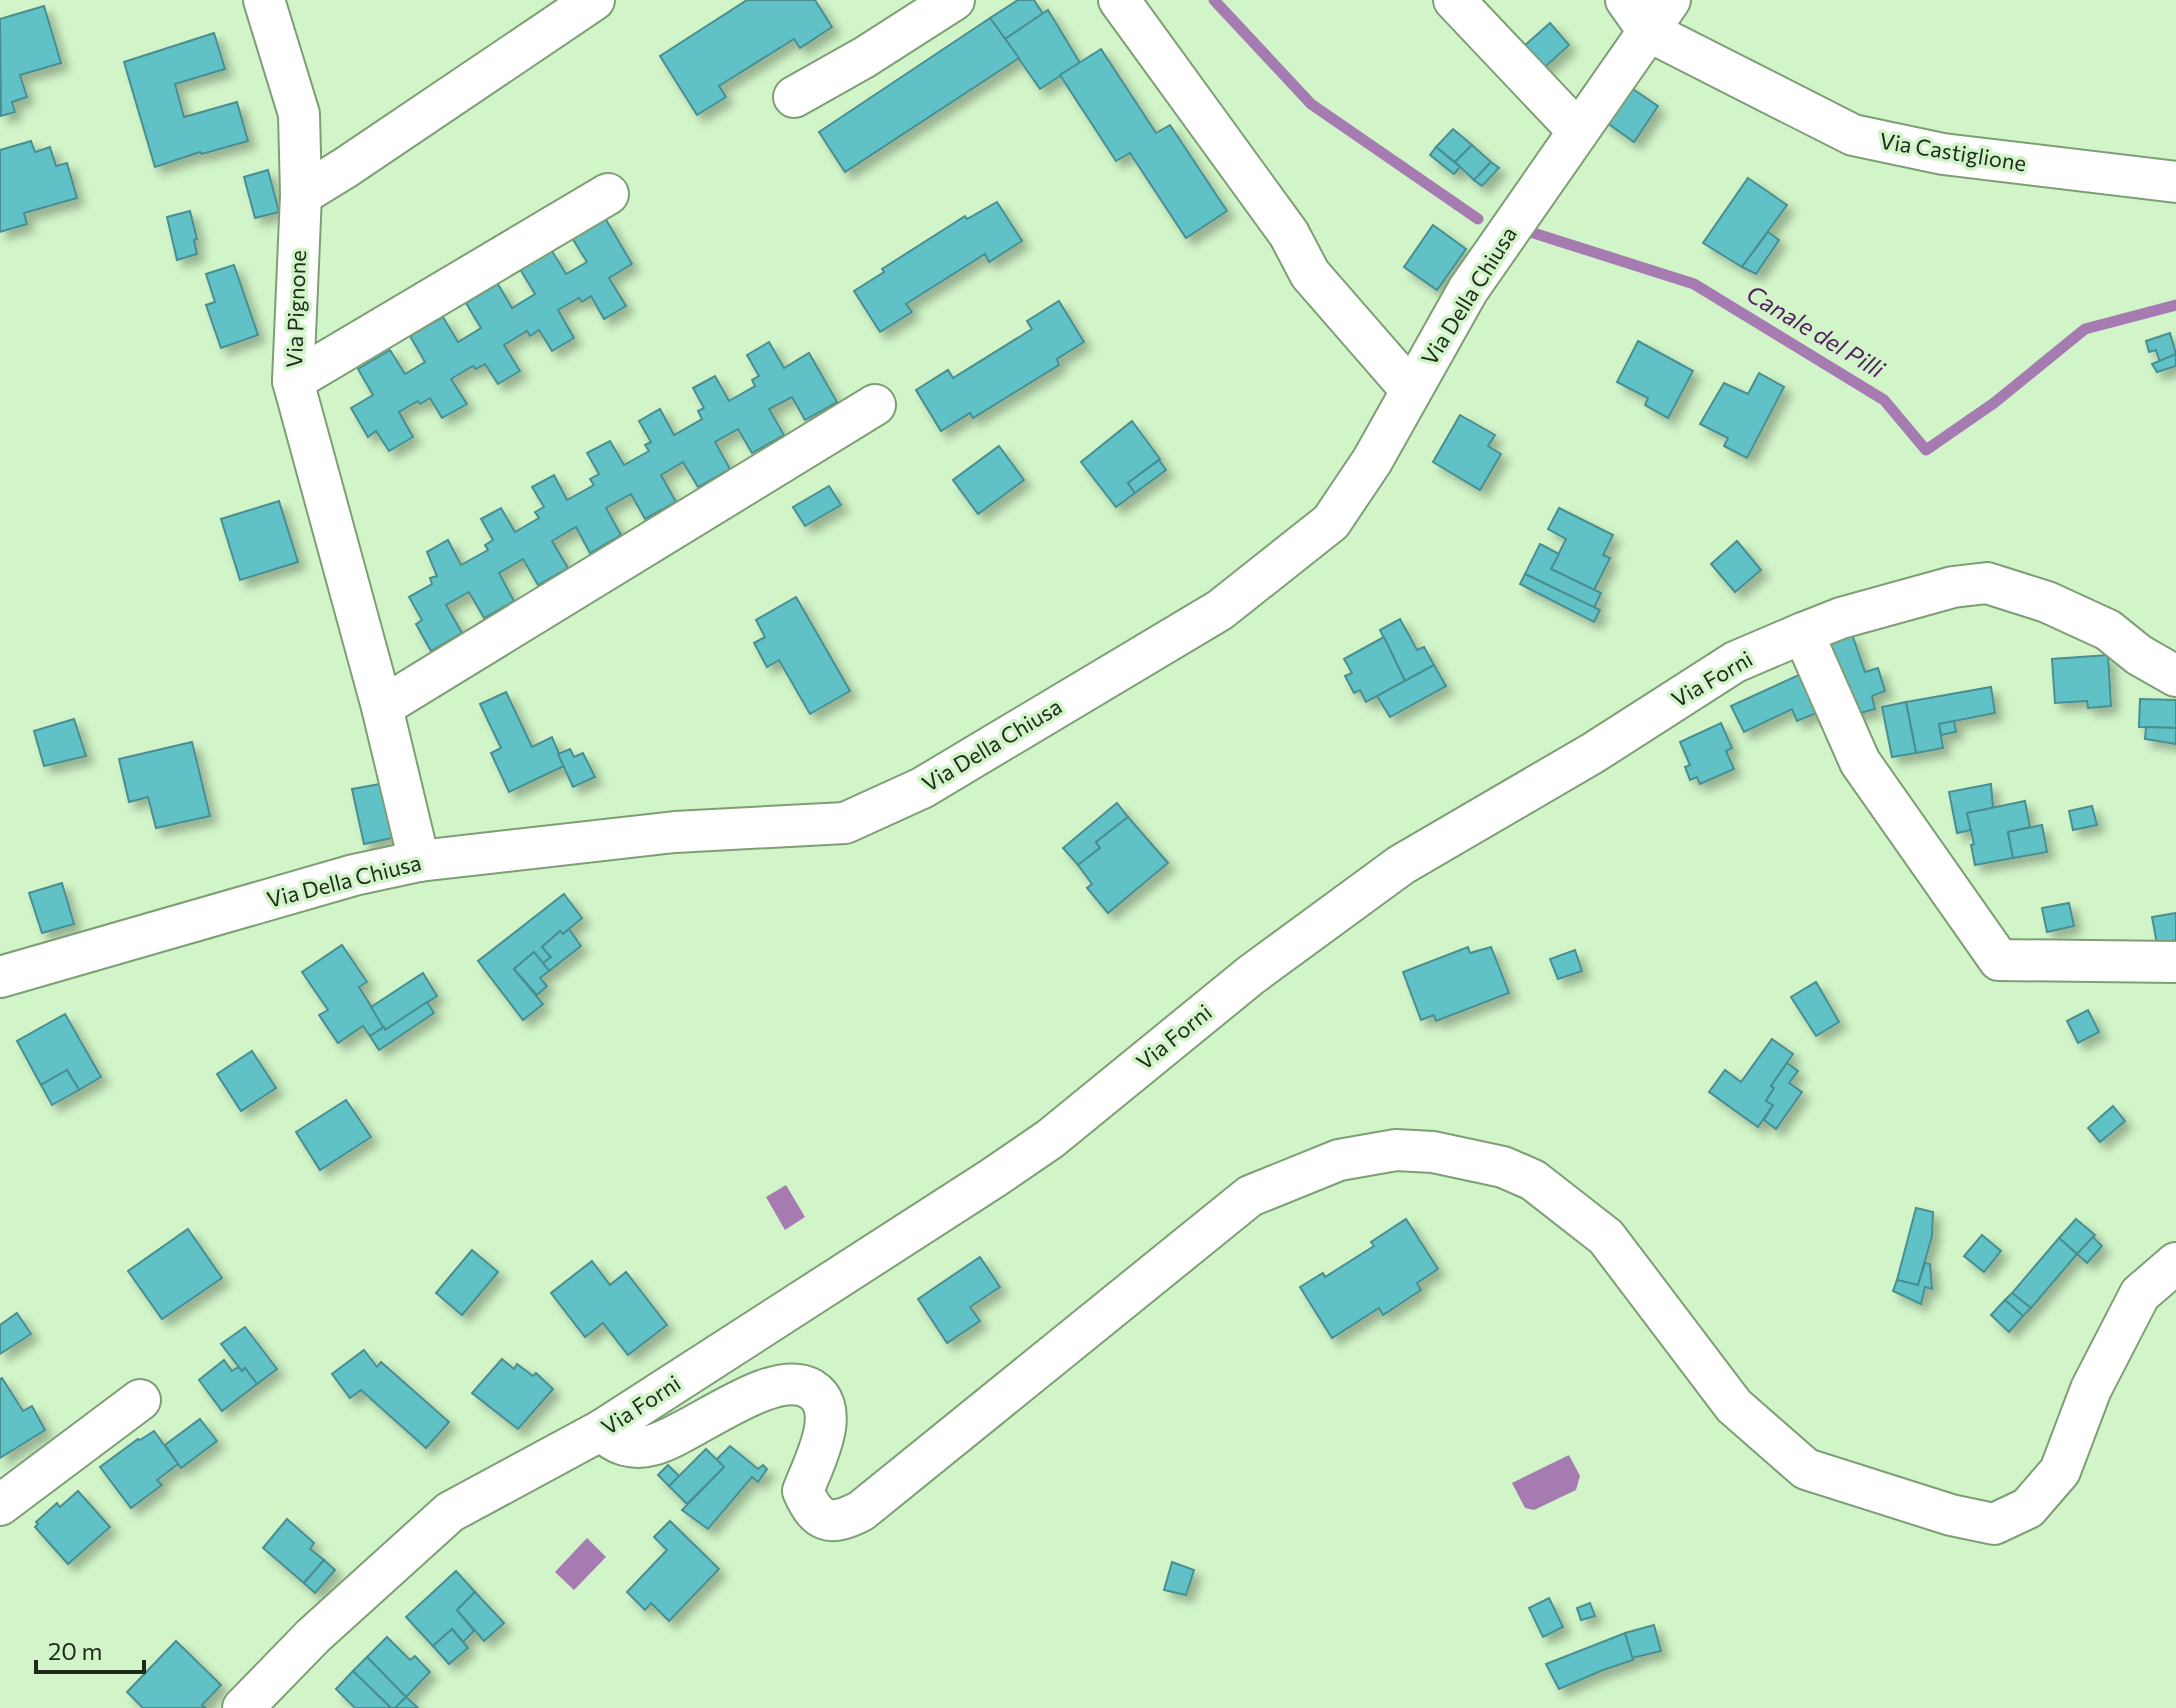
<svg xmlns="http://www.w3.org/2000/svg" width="2176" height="1708" viewBox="0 0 2176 1708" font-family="Commissioner,sans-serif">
  <defs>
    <filter id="shadow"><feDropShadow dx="7" dy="7" stdDeviation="4" flood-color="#0004"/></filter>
  </defs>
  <rect width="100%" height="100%" fill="#d1f4c8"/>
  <!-- water -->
  <g fill="#a67bb1">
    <polygon points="786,1185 805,1217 785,1230 766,1197"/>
    <polygon points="1569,1455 1580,1476 1576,1490 1534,1510 1525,1508 1512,1483"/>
    <polygon points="587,1538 606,1557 574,1590 555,1572"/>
  </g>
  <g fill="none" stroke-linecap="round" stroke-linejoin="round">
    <!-- stream -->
    <g stroke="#a67bb1" stroke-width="11">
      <polyline points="1214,0 1311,104 1478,219"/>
      <polyline points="1521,229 1694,284 1884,400 1926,450 1994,403 2085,329 2176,305"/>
    </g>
  </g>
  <!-- building -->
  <g fill="#60c2c6" stroke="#4a8e91" stroke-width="2" filter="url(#shadow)">
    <polygon points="747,0 815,0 832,27 800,48 794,39 719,86 726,97 697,115 660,56"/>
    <polygon points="1018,0 1034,0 1043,14 1005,39 990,18"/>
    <polygon points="44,6 61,63 20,75 27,97 12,102 15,112 1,116 0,19"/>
    <polygon points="1048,10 1080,63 1040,89 1005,39"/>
    <polygon points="990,18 1019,58 845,172 819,132"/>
    <polygon points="1550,23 1569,45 1534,77 1514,55"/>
    <polygon points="214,33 225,69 175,84 184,117 237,102 248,141 202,154 200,152 155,167 124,62"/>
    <polygon points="1101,49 1156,133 1170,125 1227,211 1186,238 1130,153 1116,161 1060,75"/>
    <polygon points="1627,85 1658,106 1634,142 1603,120"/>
    <polygon points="1453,129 1472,145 1455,162 1436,147"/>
    <polygon points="31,141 35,152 50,147 56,166 67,163 77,198 24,213 27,224 0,232 0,150"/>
    <polygon points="1472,145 1491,162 1474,180 1455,162"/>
    <polygon points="1436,147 1460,167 1454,174 1430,155"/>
    <polygon points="1491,162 1499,168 1482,186 1474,180"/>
    <polygon points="268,170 279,212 255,218 244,177"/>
    <polygon points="1748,178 1787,205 1742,267 1703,243"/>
    <polygon points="997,202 1022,241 989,262 985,254 906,304 912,312 880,332 854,291 884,272 882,269 965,216 967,219"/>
    <polygon points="190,211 197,239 194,240 197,254 177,260 167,217"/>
    <polygon points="605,218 632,264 609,278 626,306 604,319 591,296 582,302 579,298 558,310 574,338 552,351 539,330 530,336 527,331 504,345 520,371 498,384 485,364 476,369 473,366 451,379 467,404 442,418 430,398 420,404 418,401 399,412 413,437 389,451 376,431 368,437 351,408 373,395 358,369 390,350 405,374 425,362 410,336 443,317 458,342 481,328 466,303 498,284 512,308 535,294 520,269 552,251 566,274 587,262 572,238"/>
    <polygon points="1433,225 1466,249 1437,290 1404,267"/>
    <polygon points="1768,232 1779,240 1756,274 1742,267"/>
    <polygon points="234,265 258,335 221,348 206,305 215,302 206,274"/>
    <polygon points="1059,301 1084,342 1057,359 1059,365 973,418 970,413 941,431 916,390 948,370 953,378 1032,329 1027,321"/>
    <polygon points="2170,333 2176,354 2160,362 2156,350 2149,352 2146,341"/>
    <polygon points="1638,341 1693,371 1668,418 1645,405 1648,398 1617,382"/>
    <polygon points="769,342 784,368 809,353 837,402 805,420 792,397 769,409 784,435 752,453 738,429 715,442 730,469 698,487 683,462 661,475 676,502 645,519 631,494 606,508 621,535 590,553 576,527 552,541 568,568 538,585 523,559 499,573 514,601 484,618 469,592 446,605 462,633 431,651 416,624 422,620 409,597 432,584 430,578 437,576 427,552 448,540 461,565 488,550 485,545 493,540 481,519 501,508 515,532 539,518 535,512 544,507 532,487 554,475 567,500 594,485 590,479 599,474 587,453 610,441 624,465 649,451 645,445 651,442 639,421 660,409 674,435 702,419 698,411 704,408 693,388 715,376 729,401 755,386 752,380 759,376 747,355"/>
    <polygon points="2176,354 2176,366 2157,372 2152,364"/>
    <polygon points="1759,373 1784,387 1747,458 1724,446 1728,438 1700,424 1724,383 1748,394"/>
    <polygon points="1460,415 1495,435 1488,446 1501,454 1480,490 1433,462"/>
    <polygon points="1132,421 1160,459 1128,483 1135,493 1116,507 1081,462"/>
    <polygon points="999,446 1024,480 978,514 953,480"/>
    <polygon points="1159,460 1166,470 1135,493 1128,483"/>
    <polygon points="829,486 841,505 805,526 793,507"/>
    <polygon points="279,501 298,562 240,580 221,519"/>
    <polygon points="1559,508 1613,535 1603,555 1610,558 1594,590 1551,569 1566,539 1548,529"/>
    <polygon points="1737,541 1761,570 1735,592 1711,564"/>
    <polygon points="1540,544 1559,554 1551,569 1601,593 1594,608 1525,574"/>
    <polygon points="1525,574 1600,610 1594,622 1520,584"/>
    <polygon points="796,597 850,691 810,714 779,660 767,667 754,643 765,637 756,620"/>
    <polygon points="1400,619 1417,650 1424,647 1434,665 1405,681 1380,630"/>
    <polygon points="1852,634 1865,672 1878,668 1885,691 1872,696 1875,709 1849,716 1820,643"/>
    <polygon points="1384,637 1405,681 1366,702 1360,690 1354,693 1345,676 1352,673 1344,659"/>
    <polygon points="2108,655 2111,706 2088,708 2087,701 2055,703 2052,659"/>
    <polygon points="1434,665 1446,686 1390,717 1377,696"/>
    <polygon points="1803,673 1821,711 1797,721 1792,709 1744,732 1731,706"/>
    <polygon points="1991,687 1995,713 1939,724 1943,748 1916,753 1906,702"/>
    <polygon points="506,692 532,747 552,737 564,766 509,792 491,753 501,748 480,704"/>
    <polygon points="2140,699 2176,700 2176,728 2139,727"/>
    <polygon points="1906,702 1916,753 1892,757 1882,707"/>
    <polygon points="74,719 86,756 44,766 34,731"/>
    <polygon points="1954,721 1956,732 1941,735 1939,724"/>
    <polygon points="1721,723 1732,748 1726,751 1734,769 1700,784 1697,777 1690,780 1685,767 1690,765 1680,742"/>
    <polygon points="2146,727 2176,728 2176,744 2145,739"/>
    <polygon points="192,742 210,816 156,828 148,797 129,802 119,759"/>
    <polygon points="570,749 574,757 583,753 595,777 573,787 558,754"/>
    <polygon points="380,784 392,838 364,844 352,789"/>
    <polygon points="1991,784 1993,808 1967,813 1971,830 1957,833 1949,792"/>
    <polygon points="2025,801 2030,827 2008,832 2013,858 1975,865 1971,845 1974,844 1967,813"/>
    <polygon points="1117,803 1128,817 1096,842 1100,848 1078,865 1063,848"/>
    <polygon points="2092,806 2097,825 2073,830 2069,811"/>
    <polygon points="1128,817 1168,863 1108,913 1087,888 1092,884 1078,865 1100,848 1096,842"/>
    <polygon points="2042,825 2047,852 2013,858 2008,832"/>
    <polygon points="62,883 74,924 42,933 29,893"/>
    <polygon points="564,894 582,918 563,934 560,931 542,947 551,957 543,963 534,952 514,969 543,1004 523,1020 478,961"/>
    <polygon points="2069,903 2074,926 2047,932 2042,908"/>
    <polygon points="2176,913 2176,940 2157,944 2152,917"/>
    <polygon points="569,929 581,946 549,971 543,963 551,957 542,947 560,931 563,934"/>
    <polygon points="342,945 367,982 359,987 384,1027 370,1036 363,1026 338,1043 319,1015 328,1010 302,972"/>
    <polygon points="1468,947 1470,953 1491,947 1509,993 1436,1021 1434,1015 1421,1020 1403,972"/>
    <polygon points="1575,950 1582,971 1558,979 1550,959"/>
    <polygon points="534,952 549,971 540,978 547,986 537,995 514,969"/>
    <polygon points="423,973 437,996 385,1030 371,1007"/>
    <polygon points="1816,982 1839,1022 1816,1036 1791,997"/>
    <polygon points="427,1002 434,1013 379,1050 370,1036 384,1027 385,1030"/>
    <polygon points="2088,1010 2099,1032 2078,1043 2067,1021"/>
    <polygon points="65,1014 101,1077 79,1090 67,1070 41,1085 17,1041"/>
    <polygon points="1772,1039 1793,1054 1771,1086 1774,1088 1766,1101 1773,1105 1758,1127 1709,1092 1725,1070 1741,1082"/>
    <polygon points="252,1051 276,1088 241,1111 217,1074"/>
    <polygon points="1787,1063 1798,1071 1789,1083 1802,1092 1776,1129 1764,1120 1773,1105 1766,1101 1774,1088 1771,1086"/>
    <polygon points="67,1070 79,1090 52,1105 41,1085"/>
    <polygon points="346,1100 371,1137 320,1170 296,1132"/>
    <polygon points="2113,1106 2125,1121 2100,1142 2088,1128"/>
    <polygon points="1916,1208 1933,1212 1932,1236 1918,1285 1897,1280"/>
    <polygon points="1406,1219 1438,1269 1417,1283 1421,1290 1383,1315 1379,1308 1332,1338 1300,1287 1323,1273 1325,1277 1374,1246 1371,1242"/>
    <polygon points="2076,1219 2095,1235 2077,1254 2059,1238"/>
    <polygon points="188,1229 222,1278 162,1319 128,1271"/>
    <polygon points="1982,1235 2001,1251 1984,1272 1964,1256"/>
    <polygon points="2093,1237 2102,1246 2087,1263 2077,1254"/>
    <polygon points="2059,1238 2077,1254 2031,1308 2012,1293"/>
    <polygon points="472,1250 498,1272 462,1315 436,1293"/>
    <polygon points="980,1257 1000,1287 970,1307 980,1321 947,1343 918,1299"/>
    <polygon points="592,1261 610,1285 626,1272 667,1325 628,1355 603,1323 585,1337 551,1293"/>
    <polygon points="1925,1263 1930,1264 1932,1289 1925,1287 1921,1304 1893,1291 1897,1280 1918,1285"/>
    <polygon points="2012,1293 2031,1308 2023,1316 2005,1300"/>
    <polygon points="2005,1300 2023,1316 2009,1332 1991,1315"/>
    <polygon points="17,1313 31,1334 0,1354 0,1325"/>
    <polygon points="245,1327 277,1369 257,1384 245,1368 242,1371 221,1344"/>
    <polygon points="364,1350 377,1367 381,1362 449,1422 426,1448 361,1390 350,1398 332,1374"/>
    <polygon points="502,1359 514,1369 517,1364 533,1376 536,1373 553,1389 518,1429 472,1393"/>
    <polygon points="224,1360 232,1371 238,1367 242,1371 245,1368 257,1384 222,1411 199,1380"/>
    <polygon points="2,1378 23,1411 32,1406 45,1430 0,1458 0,1379"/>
    <polygon points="200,1419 217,1441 181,1468 165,1445"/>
    <polygon points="154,1431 178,1464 157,1480 162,1485 131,1508 100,1467 138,1439 140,1440"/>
    <polygon points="730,1446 758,1469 763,1465 767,1469 758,1482 752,1477 708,1529 682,1510 724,1467 716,1460"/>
    <polygon points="706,1449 724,1467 687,1504 669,1486"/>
    <polygon points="668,1465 679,1476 669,1486 658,1475"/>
    <polygon points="78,1491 110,1527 68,1564 35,1527 38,1524 36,1522 57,1503 60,1507"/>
    <polygon points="287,1519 314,1543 310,1549 324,1560 304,1583 263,1548"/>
    <polygon points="670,1521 719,1569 669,1621 651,1603 645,1610 627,1592 667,1550 654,1537"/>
    <polygon points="324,1560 335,1570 315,1593 304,1583"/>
    <polygon points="1172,1562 1194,1570 1186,1595 1164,1590"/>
    <polygon points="456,1571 475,1592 457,1610 474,1631 463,1642 452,1629 433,1646 406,1617"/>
    <polygon points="475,1592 504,1623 484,1641 457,1610"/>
    <polygon points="1549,1598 1563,1627 1543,1637 1529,1608"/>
    <polygon points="1590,1603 1595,1616 1581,1620 1577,1608"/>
    <polygon points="1654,1625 1661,1651 1632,1658 1625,1633"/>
    <polygon points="452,1629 468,1648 449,1664 433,1646"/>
    <polygon points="1625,1633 1633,1660 1603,1670 1559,1689 1546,1664"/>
    <polygon points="387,1637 410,1660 415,1656 430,1672 406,1697 367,1657"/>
    <polygon points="176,1641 221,1685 202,1705 206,1708 143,1708 127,1692"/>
    <polygon points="367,1657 406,1697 395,1708 391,1708 353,1671"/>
    <polygon points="353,1671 391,1708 355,1708 336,1689"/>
    <polygon points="406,1697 418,1708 395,1708"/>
  </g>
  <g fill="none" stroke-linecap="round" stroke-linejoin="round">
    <defs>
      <g id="minor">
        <polyline points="264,0 299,114 301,195 293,381 382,707 419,861"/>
        <polyline points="1119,0 1289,234 1310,274 1411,390"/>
        <polyline points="1454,0 1578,131"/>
        <polyline points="1626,0 1648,31 1853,135 1943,154 2176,182"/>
        <polyline points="794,97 865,57 954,0"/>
        <polyline points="301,195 345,168 594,0"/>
        <polyline points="293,381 608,194"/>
        <polyline points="1803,633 1860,762 1999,960 2176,962"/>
        <polyline points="382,707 875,405"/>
        <polyline points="0,977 354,875 419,861 675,832 845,823 922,788 1220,610 1331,522 1372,461 1468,290 1670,0"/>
        <path d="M602 1430C615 1445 633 1450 652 1445 692 1435 772 1366 811 1389 844 1409 813 1464 803 1491 817 1523 830 1527 861 1511L1250 1196 1339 1160 1396 1150 1433 1152 1503 1167 1533 1180 1606 1237 1734 1406 1806 1469 1951 1515 1994 1524 2028 1508 2060 1471 2091 1389 2140 1294 2176 1263"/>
        <polyline points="0,1505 140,1400"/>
        <polyline points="243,1708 313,1636 450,1512 602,1430 993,1178 1050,1139 1251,975 1401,865 1593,753 1735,662 1803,633 1841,618 1953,587 1987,583 2047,602 2108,630 2139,655 2176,676"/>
      </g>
    </defs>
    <!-- minor casing -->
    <use href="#minor" stroke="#7e9e75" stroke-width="44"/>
    <!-- minor -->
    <use href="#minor" stroke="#fff" stroke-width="40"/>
  </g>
  <g text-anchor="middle" stroke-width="7" stroke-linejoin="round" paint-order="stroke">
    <!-- street labels -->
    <g font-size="22" fill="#1e2b1b" stroke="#d1f4c8">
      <text transform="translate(1953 152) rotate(9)" y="8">Via Castiglione</text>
      <text transform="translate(1469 296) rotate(-58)" y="8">Via Della Chiusa</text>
      <text transform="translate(296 309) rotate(-88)" y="8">Via Pignone</text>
      <text transform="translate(1712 679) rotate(-30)" y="8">Via Forni</text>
      <text transform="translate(992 745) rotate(-31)" y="8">Via Della Chiusa</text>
      <text transform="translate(344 881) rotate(-14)" y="8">Via Della Chiusa</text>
      <text transform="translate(1174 1037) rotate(-39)" y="8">Via Forni</text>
      <text transform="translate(641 1405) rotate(-33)" y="8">Via Forni</text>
    </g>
    <!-- water labels -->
    <g font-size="24" font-style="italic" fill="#541e61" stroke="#d1f4c8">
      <text transform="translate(1815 332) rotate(31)" y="8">Canale del Pilli</text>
    </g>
  </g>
  <!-- scale -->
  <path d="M36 1660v12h108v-12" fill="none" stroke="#1e2b1b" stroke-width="4"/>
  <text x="48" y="1660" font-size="24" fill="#1e2b1b" stroke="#d1f4c8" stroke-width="6" paint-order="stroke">20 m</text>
</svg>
